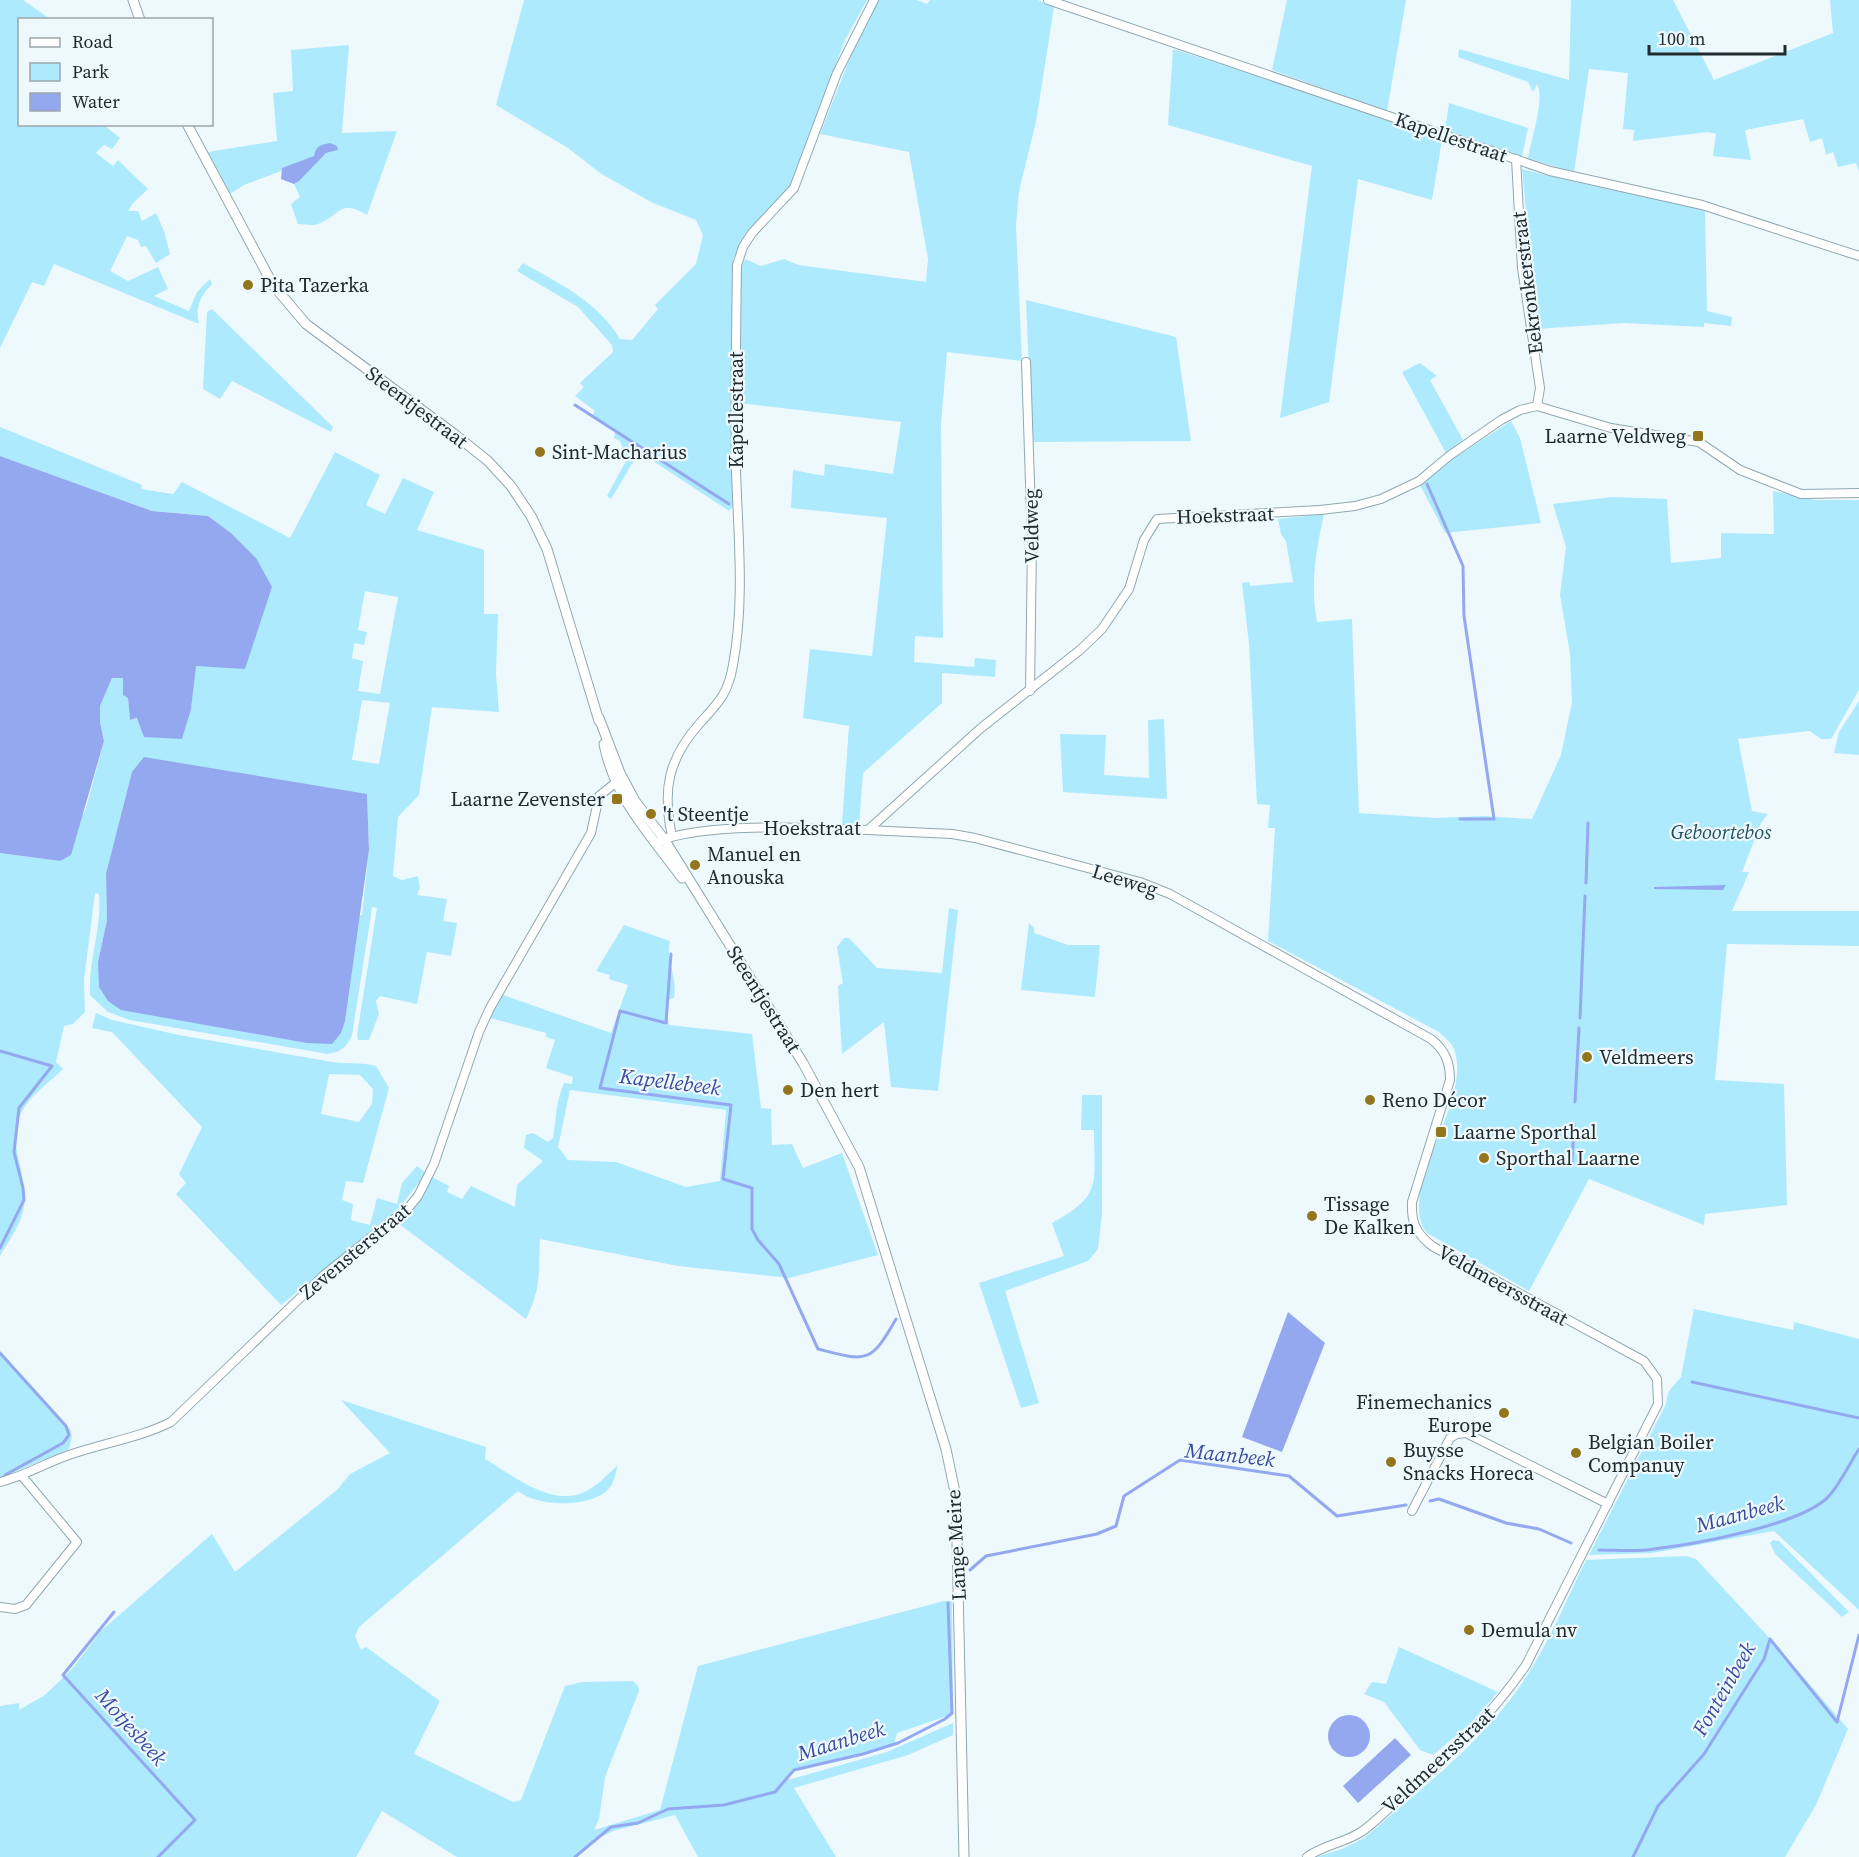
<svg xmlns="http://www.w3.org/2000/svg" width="1859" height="1857" viewBox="0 0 1859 1857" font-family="'Source Serif 4',serif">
  <rect width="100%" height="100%" fill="#eef9fd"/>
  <!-- green -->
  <g fill="#aeeafd" fill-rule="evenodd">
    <path d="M0 0H23L50 19 20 20V124L104 125 120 138 112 149 104 145 96 153 113 166 118 160 148 189 133 203 128 211H138L142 221 156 213 164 231 170 254 156 263 146 246 141 247 138 240 127 236 110 271 128 281 158 267 168 289 154 296 189 311 197 292 210 279 212 284C200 296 195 308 199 324L54 264 44 286 32 282 0 348Z"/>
    <path d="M524 0H867L845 40 790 186 745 234 733 259 734 505 729 511 647 457 635 459 611 499 607 496 627 459 620 441 614 438 615 431 591 417 595 411 575 396 584 387 580 383 613 352 612 345 578 307 517 271 523 263C560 284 597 301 620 339L632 340 658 309 655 305 696 264 703 235 696 220 651 202 600 173 568 148 496 105Z"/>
    <polygon points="879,0 917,0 927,4 930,0 1038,0 1054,7 1036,122 1019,191 1016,226 1022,361 947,352 941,425 943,638 915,636 914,662 974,667 975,658 996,660 995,677 942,673 942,703 863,773 859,825 842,824 849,726 803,718 810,649 872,656 887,518 791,508 793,470 824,476 825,464 893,474 901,422 739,403 740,271 745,259 761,266 784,259 798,265 926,282 928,259 909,152 820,134 857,40"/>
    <polygon points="1287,0 1406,0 1387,111 1272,70"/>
    <path d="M1571 0H1673L1714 80 1833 33 1830 0H1859V171L1856 163 1838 167 1833 152 1826 155 1822 138 1810 142 1803 119 1745 130 1751 160 1713 156 1716 134 1708 132 1633 141 1634 130 1623 129 1628 73 1589 69 1574 173 1528 158C1531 141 1545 98 1537 84L1533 92 1528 82 1458 57 1459 49 1569 80Z"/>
    <path d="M349 45 342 133 397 131 367 215C338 198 340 217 318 224 313 226 304 224 298 224L291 204 300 197 294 184 326 153 338 150 337 146 307 161 244 185 230 194 208 152 277 141 273 93 293 91 291 50Z"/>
    <polygon points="1173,49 1309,92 1442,140 1432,200 1358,179 1329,402 1280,418 1312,166 1168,125"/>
    <polygon points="1449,103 1528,128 1522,157 1445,130"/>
    <path d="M1522 169C1582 186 1645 194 1705 211L1707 311 1732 317 1731 326 1704 323V327L1624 323 1537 329Z"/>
    <polygon points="1026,300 1176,337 1191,441 1032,442"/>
    <polygon points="212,309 333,427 331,432 232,381 220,399 203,389 207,312"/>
    <polygon points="1420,363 1437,376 1430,380 1463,440 1446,453 1402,372"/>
    <polygon points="1511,421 1520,438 1541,523 1445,533 1420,485 1457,456"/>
    <path d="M0 427 142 485 141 489 173 494 182 482 290 538 335 452 380 475 366 505 385 514 403 478 434 492 417 530 484 550V614H498L496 674 499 712 432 707 419 795 398 817 393 876 402 880 418 876 420 888 417 895 447 899 443 921 457 923 451 956 427 952 417 1004 380 996 376 1001 379 1014 369 1040H358L357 1035 377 908 372 907 371 915 352 1035C347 1047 341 1052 328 1054L130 1020 108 1012 90 995C88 961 102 928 99 894L95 893 84 980 85 1012 73 1024 64 1026 56 1062 63 1069C51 1081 33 1093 24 1108 3 1141 29 1172 24 1206 22 1223 9 1241 0 1256V853L60 861 86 808 104 741 100 722V706L112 678H123V694L128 697 130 720 191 709 195 666 256 558 231 533 208 516 152 511 0 456ZM365 591 398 597 380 694 358 691 363 661 352 658 354 643 364 645 367 632 358 630ZM362 700 390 703 379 764 352 760ZM367 795 369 850 362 915 98 962 107 920 106 874Z"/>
    <path d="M1773 491 1816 500H1859V690L1831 739H1821L1810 731 1738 739 1752 811 1768 814 1761 823 1742 872H1749L1732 911H1859V946L1727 944 1715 1080 1784 1084 1787 1205 1705 1214 1704 1225 1589 1179 1529 1291 1427 1233C1394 1190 1474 1101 1454 1049 1452 1043 1444 1037 1439 1032L1268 941 1275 828H1268L1270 805 1257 804 1249 644 1242 583 1249 582 1250 586 1293 582 1286 541 1281 534 1278 519 1324 514C1316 551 1310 584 1317 622L1352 619 1359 813 1437 818 1484 816 1532 819 1561 755 1572 702 1570 654 1560 595 1566 547 1553 504 1612 497 1667 499 1671 563 1721 558V533L1774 534Z"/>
    <polygon points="1859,701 1859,755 1834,753 1839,732"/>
    <polygon points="1164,719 1167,799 1063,792 1060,734 1106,735 1104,775 1149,778 1148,720"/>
    <polygon points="949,908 958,910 938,1091 891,1087 884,1022 842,1054 838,986 843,983 837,947 844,938 849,938 877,968 942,973"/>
    <polygon points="1029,923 1034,928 1034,933 1068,945 1100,945 1095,997 1021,990"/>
    <path d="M624 925 670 941C665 960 678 978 674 998L669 999 667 1011 669 1025 752 1034 761 1108 771 1109 772 1145 792 1144 803 1168 842 1153 878 1255 789 1278 678 1266 540 1239C538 1274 542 1286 526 1319L399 1224 424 1195 432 1177 449 1186 447 1192 462 1199 471 1186 515 1207 517 1185 543 1161 524 1148 526 1135 533 1133 548 1142 553 1138C556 1119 556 1101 564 1083L572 1084 573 1077 546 1068 555 1040 546 1037V1033L490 1018 503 995 611 1033 628 985 609 979 610 975 596 971ZM570 1090 726 1110 720 1181 686 1187 616 1162 568 1160 558 1147Z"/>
    <path d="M96 1013 112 1020 179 1035 332 1062C347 1064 361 1062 376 1066L389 1088 363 1183 346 1181 342 1200 353 1204 351 1220 370 1225 377 1198 397 1204 402 1183 417 1166 426 1173 400 1207 281 1305 176 1194 186 1183 179 1174 202 1127 112 1032 92 1028ZM329 1074 360 1075 373 1089 372 1104 359 1122 321 1114Z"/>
    <path d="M1082 1095H1102V1213L1098 1249 1088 1261 1005 1291 1039 1403 1021 1408 979 1283 1064 1256 1052 1223C1103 1196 1094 1183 1094 1130H1081Z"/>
    <polygon points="1694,1309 1793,1330 1794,1322 1859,1339 1859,1610 1774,1531 1652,1553 1589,1555 1665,1406 1669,1391 1681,1377"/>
    <polygon points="0,1351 70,1429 72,1436 69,1449 0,1478"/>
    <path d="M341 1400 486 1447 485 1459C514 1476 556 1511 590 1489 600 1483 609 1473 618 1465 616 1471 614 1483 610 1487 594 1509 536 1507 518 1491L359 1627 355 1636 361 1650 366 1647 440 1701 414 1754 513 1802 521 1800 565 1686 582 1682 633 1681 638 1686 639 1691 605 1777 599 1819 594 1830 660 1810 698 1666 944 1601H952L953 1714 897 1733 894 1745 797 1769 790 1773 788 1780 887 1752 953 1723V1735L908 1755 794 1788 836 1857H698L675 1815 613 1831 599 1838 577 1857H457L382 1811 356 1857H0V1706L19 1703V1710L45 1695 72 1669 101 1631 212 1534 235 1572 338 1489 350 1474 390 1453Z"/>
    <polygon points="1773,1540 1779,1541 1849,1612 1842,1617 1775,1554 1770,1543"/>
    <path d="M1686 1556 1696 1559 1775 1644 1848 1729 1816 1805 1785 1857H1316L1342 1849 1364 1838C1417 1792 1477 1747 1518 1689 1546 1650 1565 1603 1586 1560Z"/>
    <polygon points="1399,1647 1498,1692 1471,1723 1433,1755 1420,1750 1384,1702 1364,1694 1372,1682 1386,1684"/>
  </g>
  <!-- water -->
  <g fill="#94a8f0">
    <path d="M330 143 337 146 338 150 326 153 299 181 294 184 281 179 282 168 314 156C316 146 320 145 330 143Z"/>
    <polygon points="0,456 152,511 208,516 231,533 256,558 272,587 245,669 196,666 191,709 182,739 144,737 137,718 130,720 128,698 123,695 123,678 112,678 100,706 100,722 104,741 71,855 60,861 0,853"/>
    <polygon points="144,757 367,794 369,850 345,1021 341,1033 332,1044 307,1043 121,1010 108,1001 99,987 98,962 107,920 106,874 132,772"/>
    <polygon points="1726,885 1723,890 1654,889 1654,887"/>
    <polygon points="1288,1312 1325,1343 1282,1452 1242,1437"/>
    <circle cx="1349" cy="1736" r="21"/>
    <polygon points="1395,1738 1411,1755 1358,1803 1343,1786"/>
  </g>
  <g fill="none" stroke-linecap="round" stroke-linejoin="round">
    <!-- stream -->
    <g stroke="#94a8f0" stroke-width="3">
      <polyline points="575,405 729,504"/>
      <polyline points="1427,484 1463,566 1464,616 1494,819 1460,819"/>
      <polyline points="1586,883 1588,823"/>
      <path d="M671 954 666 1023 620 1011 600 1088 731 1105 723 1179 752 1188V1229L758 1240 779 1264 818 1349C866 1361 870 1365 896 1319"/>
      <polyline points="1580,1018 1585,896"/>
      <polyline points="0,1051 52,1066 19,1108 14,1152 23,1188 24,1200 0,1248"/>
      <polyline points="1575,1102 1579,1028"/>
      <polyline points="1572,1163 1574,1124"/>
      <polyline points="0,1353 66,1426 69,1435 63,1443 5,1475"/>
      <polyline points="1692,1382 1859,1418"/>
      <polyline points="1430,1501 1439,1499 1506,1523 1539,1529 1571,1543"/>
      <path d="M1599 1550C1617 1550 1636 1552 1654 1549 1696 1544 1795 1526 1826 1499 1839 1487 1849 1464 1859 1449"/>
      <polyline points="970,1570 986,1556 1097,1534 1116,1526 1124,1496 1180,1460 1289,1476 1337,1516 1406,1505"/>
      <polyline points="114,1612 63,1675 195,1820 158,1857"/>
      <polyline points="575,1857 611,1827 638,1823 668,1809 724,1805 775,1792 794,1770 863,1754 898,1743 945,1719 952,1713 948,1603"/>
      <polyline points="1633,1857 1658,1806 1704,1754 1764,1659 1770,1639 1837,1722 1859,1635"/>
    </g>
    <defs>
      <g id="minor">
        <polyline points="1048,0 1550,171 1702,205 1859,256"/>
        <polyline points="1516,159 1522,268 1540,388 1537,406"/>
        <polyline points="1026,362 1032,543 1030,691"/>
        <path d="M868 830 952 834 975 838 1140 882 1170 894 1431 1039C1445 1050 1450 1062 1450 1080L1412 1202C1411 1223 1416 1233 1432 1246L1644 1361 1657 1379 1658 1404 1526 1665C1492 1715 1449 1756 1403 1796 1389 1807 1376 1822 1361 1832 1344 1843 1323 1845 1307 1857"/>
        <path d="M672 836C662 790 668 759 700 723 719 702 728 694 733 665 745 600 738 536 736 470 735 402 736 333 737 265L743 247 752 233 794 188 837 73 874 0"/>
        <path d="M661 840C714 822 811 828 868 830L981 728 1080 650 1102 629 1129 589 1144 540 1157 519 1320 510 1355 506 1381 499 1419 481 1449 456 1501 420 1520 410 1537 406 1611 428 1699 442 1740 470 1801 494 1859 493"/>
        <path d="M0 1482C25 1476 45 1463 69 1455 103 1443 139 1438 171 1422L324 1275 409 1207 418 1196 434 1164 479 1032 490 1008 591 833 599 796 619 780"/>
        <polyline points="1412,1511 1450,1438 1457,1434 1466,1433 1608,1504"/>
        <polyline points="0,1607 15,1609 26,1605 77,1542 22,1476"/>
      </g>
      <g id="tertiary">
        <polyline points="133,0 140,20"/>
        <polyline points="187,124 273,285 306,324 453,433 488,461 511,486 531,516 547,549 599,721"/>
        <polyline points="599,718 620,773 635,801 664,839 803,1063 859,1167 946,1449 956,1497 964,1857"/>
        <path d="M604 744C615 799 649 833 682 878"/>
      </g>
    </defs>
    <!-- minor casing -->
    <use href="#minor" stroke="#8fa8b1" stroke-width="10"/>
    <!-- tertiary casing -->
    <use href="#tertiary" stroke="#8fa8b1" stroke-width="11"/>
    <!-- minor -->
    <use href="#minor" stroke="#fff" stroke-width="8"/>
    <!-- tertiary -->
    <use href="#tertiary" stroke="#fff" stroke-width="9"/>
  </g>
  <!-- markers -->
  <g fill="#93751c" stroke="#eef9fd" stroke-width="2">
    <circle cx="248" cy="285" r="6"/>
    <rect x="1692" y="430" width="12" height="12" rx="3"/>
    <circle cx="540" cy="452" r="6"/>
    <rect x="611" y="793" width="12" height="12" rx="3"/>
    <circle cx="651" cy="814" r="6"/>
    <circle cx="695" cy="865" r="6"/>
    <circle cx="1587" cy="1057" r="6"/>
    <circle cx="788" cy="1090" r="6"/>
    <circle cx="1370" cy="1100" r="6"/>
    <rect x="1435" y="1126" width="12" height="12" rx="3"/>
    <circle cx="1484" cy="1158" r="6"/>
    <circle cx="1312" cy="1216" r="6"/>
    <circle cx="1504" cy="1413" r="6"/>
    <circle cx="1576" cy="1453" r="6"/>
    <circle cx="1391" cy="1462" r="6"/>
    <circle cx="1469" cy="1630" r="6"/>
  </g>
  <g text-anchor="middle" stroke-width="4.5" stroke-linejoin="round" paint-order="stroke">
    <!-- street labels -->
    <g font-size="20" fill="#212b2f" stroke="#eef9fd">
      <text transform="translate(1451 137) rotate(19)" y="7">Kapellestraat</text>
      <text transform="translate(1527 283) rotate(-97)" y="7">Eekronkerstraat</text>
      <text transform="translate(417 407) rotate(37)" y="7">Steentjestraat</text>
      <text transform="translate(736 410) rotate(-90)" y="7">Kapellestraat</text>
      <text transform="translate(1225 515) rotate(-2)" y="7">Hoekstraat</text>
      <text transform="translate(1031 526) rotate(-91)" y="7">Veldweg</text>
      <text x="812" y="835">Hoekstraat</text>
      <text transform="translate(1125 880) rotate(17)" y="7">Leeweg</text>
      <text transform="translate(764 999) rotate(58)" y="7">Steentjestraat</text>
      <text transform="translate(355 1251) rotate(-40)" y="7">Zevensterstraat</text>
      <text transform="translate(1503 1285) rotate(29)" y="7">Veldmeersstraat</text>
      <text transform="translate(956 1545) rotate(-93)" y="7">Lange Meire</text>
      <text transform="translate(1438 1760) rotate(-43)" y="7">Veldmeersstraat</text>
    </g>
    <!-- poi labels -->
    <g font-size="20" fill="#212b2f" stroke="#eef9fd" text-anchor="start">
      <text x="260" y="292">Pita Tazerka</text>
      <text x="1686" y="443" text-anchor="end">Laarne Veldweg</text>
      <text x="552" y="459">Sint-Macharius</text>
      <text x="605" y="806" text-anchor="end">Laarne Zevenster</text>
      <text x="663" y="821">'t Steentje</text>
      <text x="707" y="861">Manuel en<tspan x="707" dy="23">Anouska</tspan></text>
      <text x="1599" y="1064">Veldmeers</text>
      <text x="800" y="1097">Den hert</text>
      <text x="1382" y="1107">Reno Décor</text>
      <text x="1453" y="1139">Laarne Sporthal</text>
      <text x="1496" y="1165">Sporthal Laarne</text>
      <text x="1324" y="1211">Tissage<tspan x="1324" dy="23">De Kalken</tspan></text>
      <text x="1492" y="1409" text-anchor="end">Finemechanics<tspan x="1492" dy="23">Europe</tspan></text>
      <text x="1588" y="1449">Belgian Boiler<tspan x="1588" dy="23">Companuy</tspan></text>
      <text x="1403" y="1457">Buysse<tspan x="1403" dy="23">Snacks Horeca</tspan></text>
      <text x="1481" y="1637">Demula nv</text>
    </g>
    <!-- park labels -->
    <g font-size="20" font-style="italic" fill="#21505d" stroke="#eef9fd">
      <text x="1721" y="839">Geboortebos</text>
    </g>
    <!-- water labels -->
    <g font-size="21" font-style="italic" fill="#3a4a9e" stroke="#eef9fd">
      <text transform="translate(670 1082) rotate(7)" y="7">Kapellebeek</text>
      <text transform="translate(1230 1455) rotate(6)" y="7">Maanbeek</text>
      <text transform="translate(1740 1514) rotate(-15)" y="7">Maanbeek</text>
      <text transform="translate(1724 1689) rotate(-60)" y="7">Fonteinbeek</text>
      <text transform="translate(131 1727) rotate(48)" y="7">Motjesbeek</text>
      <text transform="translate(841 1741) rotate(-17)" y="7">Maanbeek</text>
    </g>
  </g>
  <!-- legend -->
  <rect x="18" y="18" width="195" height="108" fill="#eef9fd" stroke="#9ca7ab" stroke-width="1.5"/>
  <rect x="30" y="38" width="30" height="9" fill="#ffffff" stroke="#9ca7ab" stroke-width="1.5"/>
  <text x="72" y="48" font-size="18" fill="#212b2f">Road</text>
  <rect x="30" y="63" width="30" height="18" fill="#aeeafd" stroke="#9ca7ab" stroke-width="1.5"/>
  <text x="72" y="78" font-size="18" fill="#212b2f">Park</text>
  <rect x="30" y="93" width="30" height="18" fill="#94a8f0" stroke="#9ca7ab" stroke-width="1.5"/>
  <text x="72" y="108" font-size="18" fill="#212b2f">Water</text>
  <!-- scale -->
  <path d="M1649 45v9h136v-9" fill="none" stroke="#212b2f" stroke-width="3"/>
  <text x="1658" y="45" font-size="18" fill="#212b2f" stroke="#eef9fd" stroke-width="4.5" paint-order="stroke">100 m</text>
</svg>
